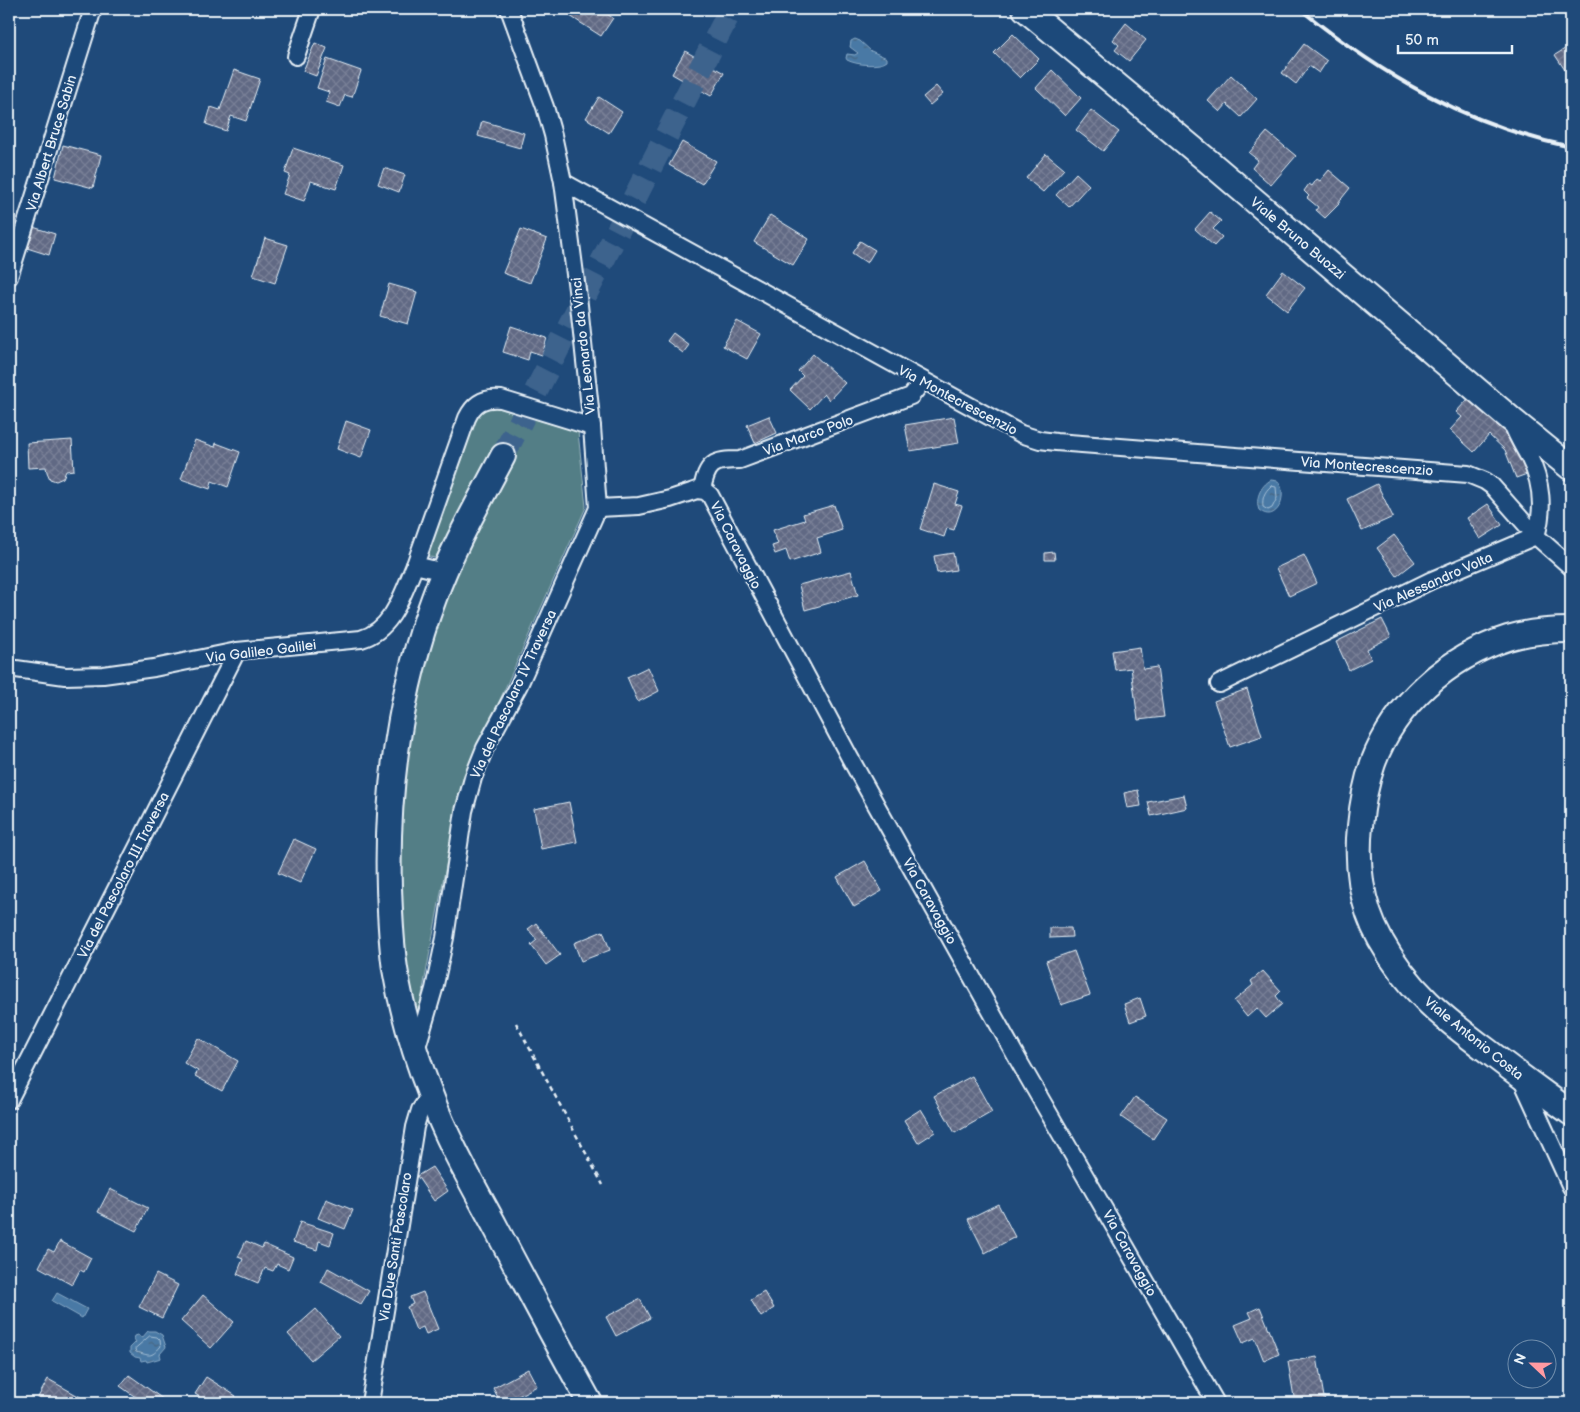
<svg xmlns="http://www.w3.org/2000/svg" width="1580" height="1412" viewBox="0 0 1580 1412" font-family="'Balsamiq Sans',sans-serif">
  <defs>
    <pattern id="water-ripples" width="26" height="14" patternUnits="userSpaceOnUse" patternTransform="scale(1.25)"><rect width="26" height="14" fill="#4879a5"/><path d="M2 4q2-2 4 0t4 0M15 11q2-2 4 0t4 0" fill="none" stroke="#47637c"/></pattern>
    <pattern id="building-cross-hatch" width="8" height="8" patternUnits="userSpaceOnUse" patternTransform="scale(1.25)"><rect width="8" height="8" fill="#616984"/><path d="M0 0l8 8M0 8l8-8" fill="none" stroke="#787f96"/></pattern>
  </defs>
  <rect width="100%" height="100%" fill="#1f4a7a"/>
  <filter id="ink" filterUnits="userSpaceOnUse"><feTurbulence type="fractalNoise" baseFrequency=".02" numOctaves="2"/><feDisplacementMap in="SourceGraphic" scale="10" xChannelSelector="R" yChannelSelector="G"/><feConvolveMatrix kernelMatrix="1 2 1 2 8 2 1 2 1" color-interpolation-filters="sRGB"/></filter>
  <g filter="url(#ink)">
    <!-- grass -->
    <polygon fill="#537e86" stroke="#9eb8bf" points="488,405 578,432 586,507 465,778 454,822 418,1016 407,977 398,884 404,760 431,628 494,449 435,558 425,556 473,418"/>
    <!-- water -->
    <g fill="url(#water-ripples)" stroke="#88a9c6">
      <path d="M855 39 860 41 871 51 887 58V61C880 67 856 65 847 60L846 58 847 54 855 55 858 53 850 47 851 41Z"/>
      <path d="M1271 480 1278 481C1289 494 1277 525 1259 510 1255 499 1260 486 1271 480Z"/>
      <polygon points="57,1293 87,1309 82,1318 52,1301"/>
      <polygon points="148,1331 155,1331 162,1335 166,1347 160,1354 161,1358 147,1362 146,1360 141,1361 140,1358 135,1357 130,1353 130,1348 136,1342 134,1339 135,1336 138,1335 142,1338"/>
    </g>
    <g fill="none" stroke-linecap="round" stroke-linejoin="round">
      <!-- shore -->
      <g stroke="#a8c1d7" stroke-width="1">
        <path d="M1271 486 1276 487 1277 498 1272 508 1268 510 1263 507C1262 498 1264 492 1271 486Z"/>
        <path d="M150 1336 157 1337 160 1340 161 1346C150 1359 150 1355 136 1352L135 1349Z"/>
      </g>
    </g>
    <!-- building -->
    <g fill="url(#building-cross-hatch)" stroke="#e8f1f8">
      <polygon points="574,9 599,9 613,18 601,36 570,16"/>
      <polygon points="1126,23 1146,40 1129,61 1115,50 1119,45 1113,40"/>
      <polygon points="1013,34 1039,59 1020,78 994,53"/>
      <polygon points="315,43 327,48 316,76 303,71"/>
      <polygon points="1304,44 1327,61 1319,73 1309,66 1296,84 1282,73"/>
      <polygon points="1568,47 1571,53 1571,70 1567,73 1555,55"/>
      <polygon points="685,51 724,73 711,96 672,74"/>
      <polygon points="327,59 361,71 352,97 345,95 340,107 326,102 329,92 317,88"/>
      <polygon points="234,70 260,79 246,121 231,116 226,131 206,124 211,107 220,110"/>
      <polygon points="1052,70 1081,98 1065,116 1036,88"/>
      <polygon points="1231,75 1257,99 1241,117 1227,104 1220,112 1208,101"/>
      <polygon points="936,86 943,94 930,105 923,97"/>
      <polygon points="599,97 622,112 609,133 586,118"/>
      <polygon points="1091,110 1119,132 1103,151 1076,130"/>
      <polygon points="482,121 524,133 520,148 478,136"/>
      <polygon points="1267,132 1296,156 1271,185 1252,168 1258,160 1249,153"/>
      <polygon points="682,142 716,161 702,184 669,165"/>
      <polygon points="63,145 101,155 93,188 55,178"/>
      <polygon points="293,148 344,165 336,189 311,181 304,201 283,194 290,175 285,173"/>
      <polygon points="1046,154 1064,169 1043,192 1026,178"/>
      <polygon points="384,168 405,175 399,192 378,184"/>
      <polygon points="1329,170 1350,188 1338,203 1339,204 1325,218 1316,210 1318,207 1307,198 1309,196 1304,191 1309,184 1312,186 1317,179 1320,181"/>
      <polygon points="1076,173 1089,185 1069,207 1056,195"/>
      <polygon points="1210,212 1221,221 1213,229 1222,237 1214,246 1195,229"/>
      <polygon points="770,215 809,239 793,265 754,242"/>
      <polygon points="33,227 55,234 49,255 27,248"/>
      <polygon points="521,229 547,239 530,283 503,273"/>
      <polygon points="265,238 288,245 275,283 253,276"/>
      <polygon points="860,241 875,250 867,263 852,253"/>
      <polygon points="1283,271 1305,288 1287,311 1266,294"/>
      <polygon points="389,284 417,292 408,324 380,316"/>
      <polygon points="737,321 761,334 747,359 723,346"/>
      <polygon points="511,326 547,338 542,355 530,351 528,360 503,352"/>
      <polygon points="673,333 689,345 683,353 667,341"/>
      <polygon points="813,354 845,383 829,400 824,394 810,409 790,390 803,376 798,371"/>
      <polygon points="1469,398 1512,437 1527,474 1516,478 1505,450 1489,435 1474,452 1450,430 1462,417 1456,412"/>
      <polygon points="769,416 777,433 755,443 747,425"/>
      <polygon points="954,417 959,443 910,451 905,425"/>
      <polygon points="346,421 371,430 361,458 337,449"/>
      <polygon points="72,440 74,470 66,471 63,478 56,481 50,479 47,472 46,467 28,468 27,443"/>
      <polygon points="195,440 215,447 216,443 240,452 228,487 212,481 210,489 181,479"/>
      <polygon points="934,484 959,492 955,504 962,506 954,530 947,528 944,537 920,529"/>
      <polygon points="1377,484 1393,517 1362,531 1347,499"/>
      <polygon points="1488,504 1502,525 1480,539 1467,518"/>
      <polygon points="834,505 842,530 817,538 821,552 790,562 786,550 775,554 772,546 778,544 773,530 805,520 803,514"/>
      <polygon points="1394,535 1415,562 1397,576 1377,548"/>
      <polygon points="1054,552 1055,560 1045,560 1045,553"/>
      <polygon points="953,553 956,570 937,573 934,556"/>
      <polygon points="1304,555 1317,583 1289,596 1276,568"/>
      <polygon points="851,571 858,595 805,610 799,585"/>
      <polygon points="1382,619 1391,637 1367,649 1371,659 1349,670 1336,642"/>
      <polygon points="1140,647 1143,669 1157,667 1164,717 1138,720 1131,668 1115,670 1112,651"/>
      <polygon points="648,667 659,691 638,702 627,677"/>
      <polygon points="1247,689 1262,736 1230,747 1214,701"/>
      <polygon points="1138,790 1141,806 1127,808 1124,793"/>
      <polygon points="1184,795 1187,808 1151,816 1148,802"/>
      <polygon points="569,802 577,842 541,849 534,809"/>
      <polygon points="294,839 316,849 300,883 278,873"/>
      <polygon points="865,861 882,891 854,907 837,877"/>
      <polygon points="536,923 560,955 546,965 531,945 537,940 528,929"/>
      <polygon points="1050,928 1071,928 1072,937 1050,938"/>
      <polygon points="603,931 610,950 581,961 574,943"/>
      <polygon points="1074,951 1090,995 1061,1005 1046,961"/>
      <polygon points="1263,971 1281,991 1276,996 1282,1004 1266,1018 1257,1008 1247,1017 1234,1001 1253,985 1251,981"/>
      <polygon points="1140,998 1146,1016 1130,1022 1124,1004"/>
      <polygon points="198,1038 238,1061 222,1091 195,1076 198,1071 184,1063"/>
      <polygon points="972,1076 992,1112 955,1133 934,1096"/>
      <polygon points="1135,1097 1167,1118 1153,1139 1121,1117"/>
      <polygon points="921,1109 935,1132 918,1143 904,1120"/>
      <polygon points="432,1167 448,1191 434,1201 417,1176"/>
      <polygon points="110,1189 148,1208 136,1231 98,1212"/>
      <polygon points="326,1199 353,1210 345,1229 318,1218"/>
      <polygon points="998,1204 1015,1237 985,1253 968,1219"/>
      <polygon points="300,1222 334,1233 330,1245 319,1241 317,1250 293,1242"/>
      <polygon points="60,1241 91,1258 84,1272 80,1270 72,1285 39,1267 48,1249 54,1252"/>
      <polygon points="246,1241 262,1248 264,1244 293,1257 288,1269 277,1264 273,1271 265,1268 258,1283 237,1274 243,1259 238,1257"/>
      <polygon points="328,1268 369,1291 361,1304 321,1282"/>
      <polygon points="156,1274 178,1285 162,1318 139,1307"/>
      <polygon points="423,1292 438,1329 426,1334 423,1327 416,1330 407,1307 413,1304 410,1297"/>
      <polygon points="764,1292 774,1308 761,1317 751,1300"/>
      <polygon points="203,1295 234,1322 211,1348 181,1321"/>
      <polygon points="640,1299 650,1318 616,1336 606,1317"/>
      <polygon points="1260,1307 1279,1354 1264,1361 1255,1338 1243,1343 1235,1325 1252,1318 1249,1312"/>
      <polygon points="316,1309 339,1336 311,1360 288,1334"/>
      <polygon points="1317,1357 1325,1403 1295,1403 1288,1362"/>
      <polygon points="528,1369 537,1386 505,1403 501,1403 493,1388"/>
      <polygon points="129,1375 167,1402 167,1403 144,1403 120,1386"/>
      <polygon points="206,1377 236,1396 232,1403 196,1403 200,1397 195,1394"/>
      <polygon points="48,1379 91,1403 35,1403"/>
    </g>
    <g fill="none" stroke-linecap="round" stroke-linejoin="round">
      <!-- secondary-tunnel -->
      <polyline stroke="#3d638d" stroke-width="24" stroke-dasharray="24 12" stroke-linecap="butt" points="503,456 731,9"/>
      <defs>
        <g id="street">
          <polyline points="296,56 312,9"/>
          <polyline points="563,182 1021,434 1040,440 1056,442 1468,474 1485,481 1492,486 1536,536 1571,567"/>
          <polyline points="9,277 93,9"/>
          <path d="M702 490C707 463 713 460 740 460L911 396 923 381"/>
          <polyline points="598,508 639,506 670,499 697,490 705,491 710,495 850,758 1021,1065 1216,1403"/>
          <path d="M415 565 467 418C474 403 484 397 501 399L592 427"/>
          <path d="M9 668 65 676 103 675 154 668 237 651 361 639C393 630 403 593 415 565L444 572"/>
          <path d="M1219 684 1432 580 1536 536C1544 510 1542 482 1529 457 1523 446 1516 435 1512 423"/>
          <polyline points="415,1054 434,989 445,938 464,811 473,778 485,748 519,685 598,508 592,427 579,305 563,182 553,135 545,107 509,9"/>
          <polyline points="1521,1078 1571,1187"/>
          <polyline points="9,1100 237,651"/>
          <polyline points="370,1403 415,1127 420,1110 430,1095"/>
        </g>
        <g id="secondary">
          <polyline points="1025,9 1208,161 1512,420 1571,468"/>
          <path d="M503 456C479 502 452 548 434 598 400 689 386 790 389 888 390 915 391 942 395 969 402 1012 415 1055 431 1096 448 1142 473 1185 496 1228 527 1287 558 1345 590 1403"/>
          <path d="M1571 630C1550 630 1528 632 1508 638 1448 657 1395 704 1373 763 1366 783 1362 805 1360 826 1356 864 1361 905 1380 939 1409 991 1443 1018 1489 1052 1516 1073 1544 1093 1571 1113"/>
        </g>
      </defs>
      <!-- street casing -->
      <use href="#street" stroke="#e8f1f8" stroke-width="20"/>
      <!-- secondary casing -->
      <use href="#secondary" stroke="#e8f1f8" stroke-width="28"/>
      <!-- path -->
      <polyline stroke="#e8f1f8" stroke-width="2.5" stroke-dasharray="5 4" stroke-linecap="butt" points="516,1023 603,1185"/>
      <!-- street -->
      <use href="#street" stroke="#1f4a7a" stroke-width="16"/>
      <!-- secondary -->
      <use href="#secondary" stroke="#1f4a7a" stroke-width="24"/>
      <!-- rail -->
      <path stroke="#e8f1f8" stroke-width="4" d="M1300 9C1383 76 1466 125 1571 147"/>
    </g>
  </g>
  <g text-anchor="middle" stroke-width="4.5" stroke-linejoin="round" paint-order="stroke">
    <!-- street labels -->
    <g font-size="14" fill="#e8f1f8" stroke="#1f4a7a">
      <text transform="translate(51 143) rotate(-73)" y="5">Via Albert Bruce Sabin</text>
      <text transform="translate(1298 238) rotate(40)" y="5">Viale Bruno Buozzi</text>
      <text transform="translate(583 346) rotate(-96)" y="5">Via Leonardo da Vinci</text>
      <text transform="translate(958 400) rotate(28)" y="5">Via Montecrescenzio</text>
      <text transform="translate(808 435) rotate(-20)" y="5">Via Marco Polo</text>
      <text transform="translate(1367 466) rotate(4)" y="5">Via Montecrescenzio</text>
      <text transform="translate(736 545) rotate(63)" y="5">Via Caravaggio</text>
      <text transform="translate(1433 582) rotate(-24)" y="5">Via Alessandro Volta</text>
      <text transform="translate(261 651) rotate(-7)" y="5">Via Galileo Galilei</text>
      <text transform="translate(513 694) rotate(-65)" y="5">Via del Pascolaro IV Traversa</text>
      <text transform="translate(123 875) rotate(-63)" y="5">Via del Pascolaro III Traversa</text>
      <text transform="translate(930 901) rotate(61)" y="5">Via Caravaggio</text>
      <text transform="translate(1474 1038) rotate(39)" y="5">Viale Antonio Costa</text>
      <text transform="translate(395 1247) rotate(-81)" y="5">Via Due Santi Pascolaro</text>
      <text transform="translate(1130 1253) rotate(61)" y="5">Via Caravaggio</text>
    </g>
  </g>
  <!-- margin -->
  <rect width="1580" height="1412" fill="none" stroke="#1f4a7a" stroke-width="30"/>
  <rect x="15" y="15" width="1550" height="1382" fill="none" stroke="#e8f1f8" stroke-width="2" filter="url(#ink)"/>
  <!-- north arrow -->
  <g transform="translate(1532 1364) rotate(292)"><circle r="24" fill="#1f4a7a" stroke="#6f8dac"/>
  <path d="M0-4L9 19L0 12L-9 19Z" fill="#ff9aa2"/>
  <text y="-8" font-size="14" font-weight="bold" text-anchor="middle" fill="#e8f1f8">N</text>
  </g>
  <!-- scale -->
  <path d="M1398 45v8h114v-8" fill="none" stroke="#e8f1f8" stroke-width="2.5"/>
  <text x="1405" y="45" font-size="15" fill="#e8f1f8" stroke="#1f4a7a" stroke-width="4" paint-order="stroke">50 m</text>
</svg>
